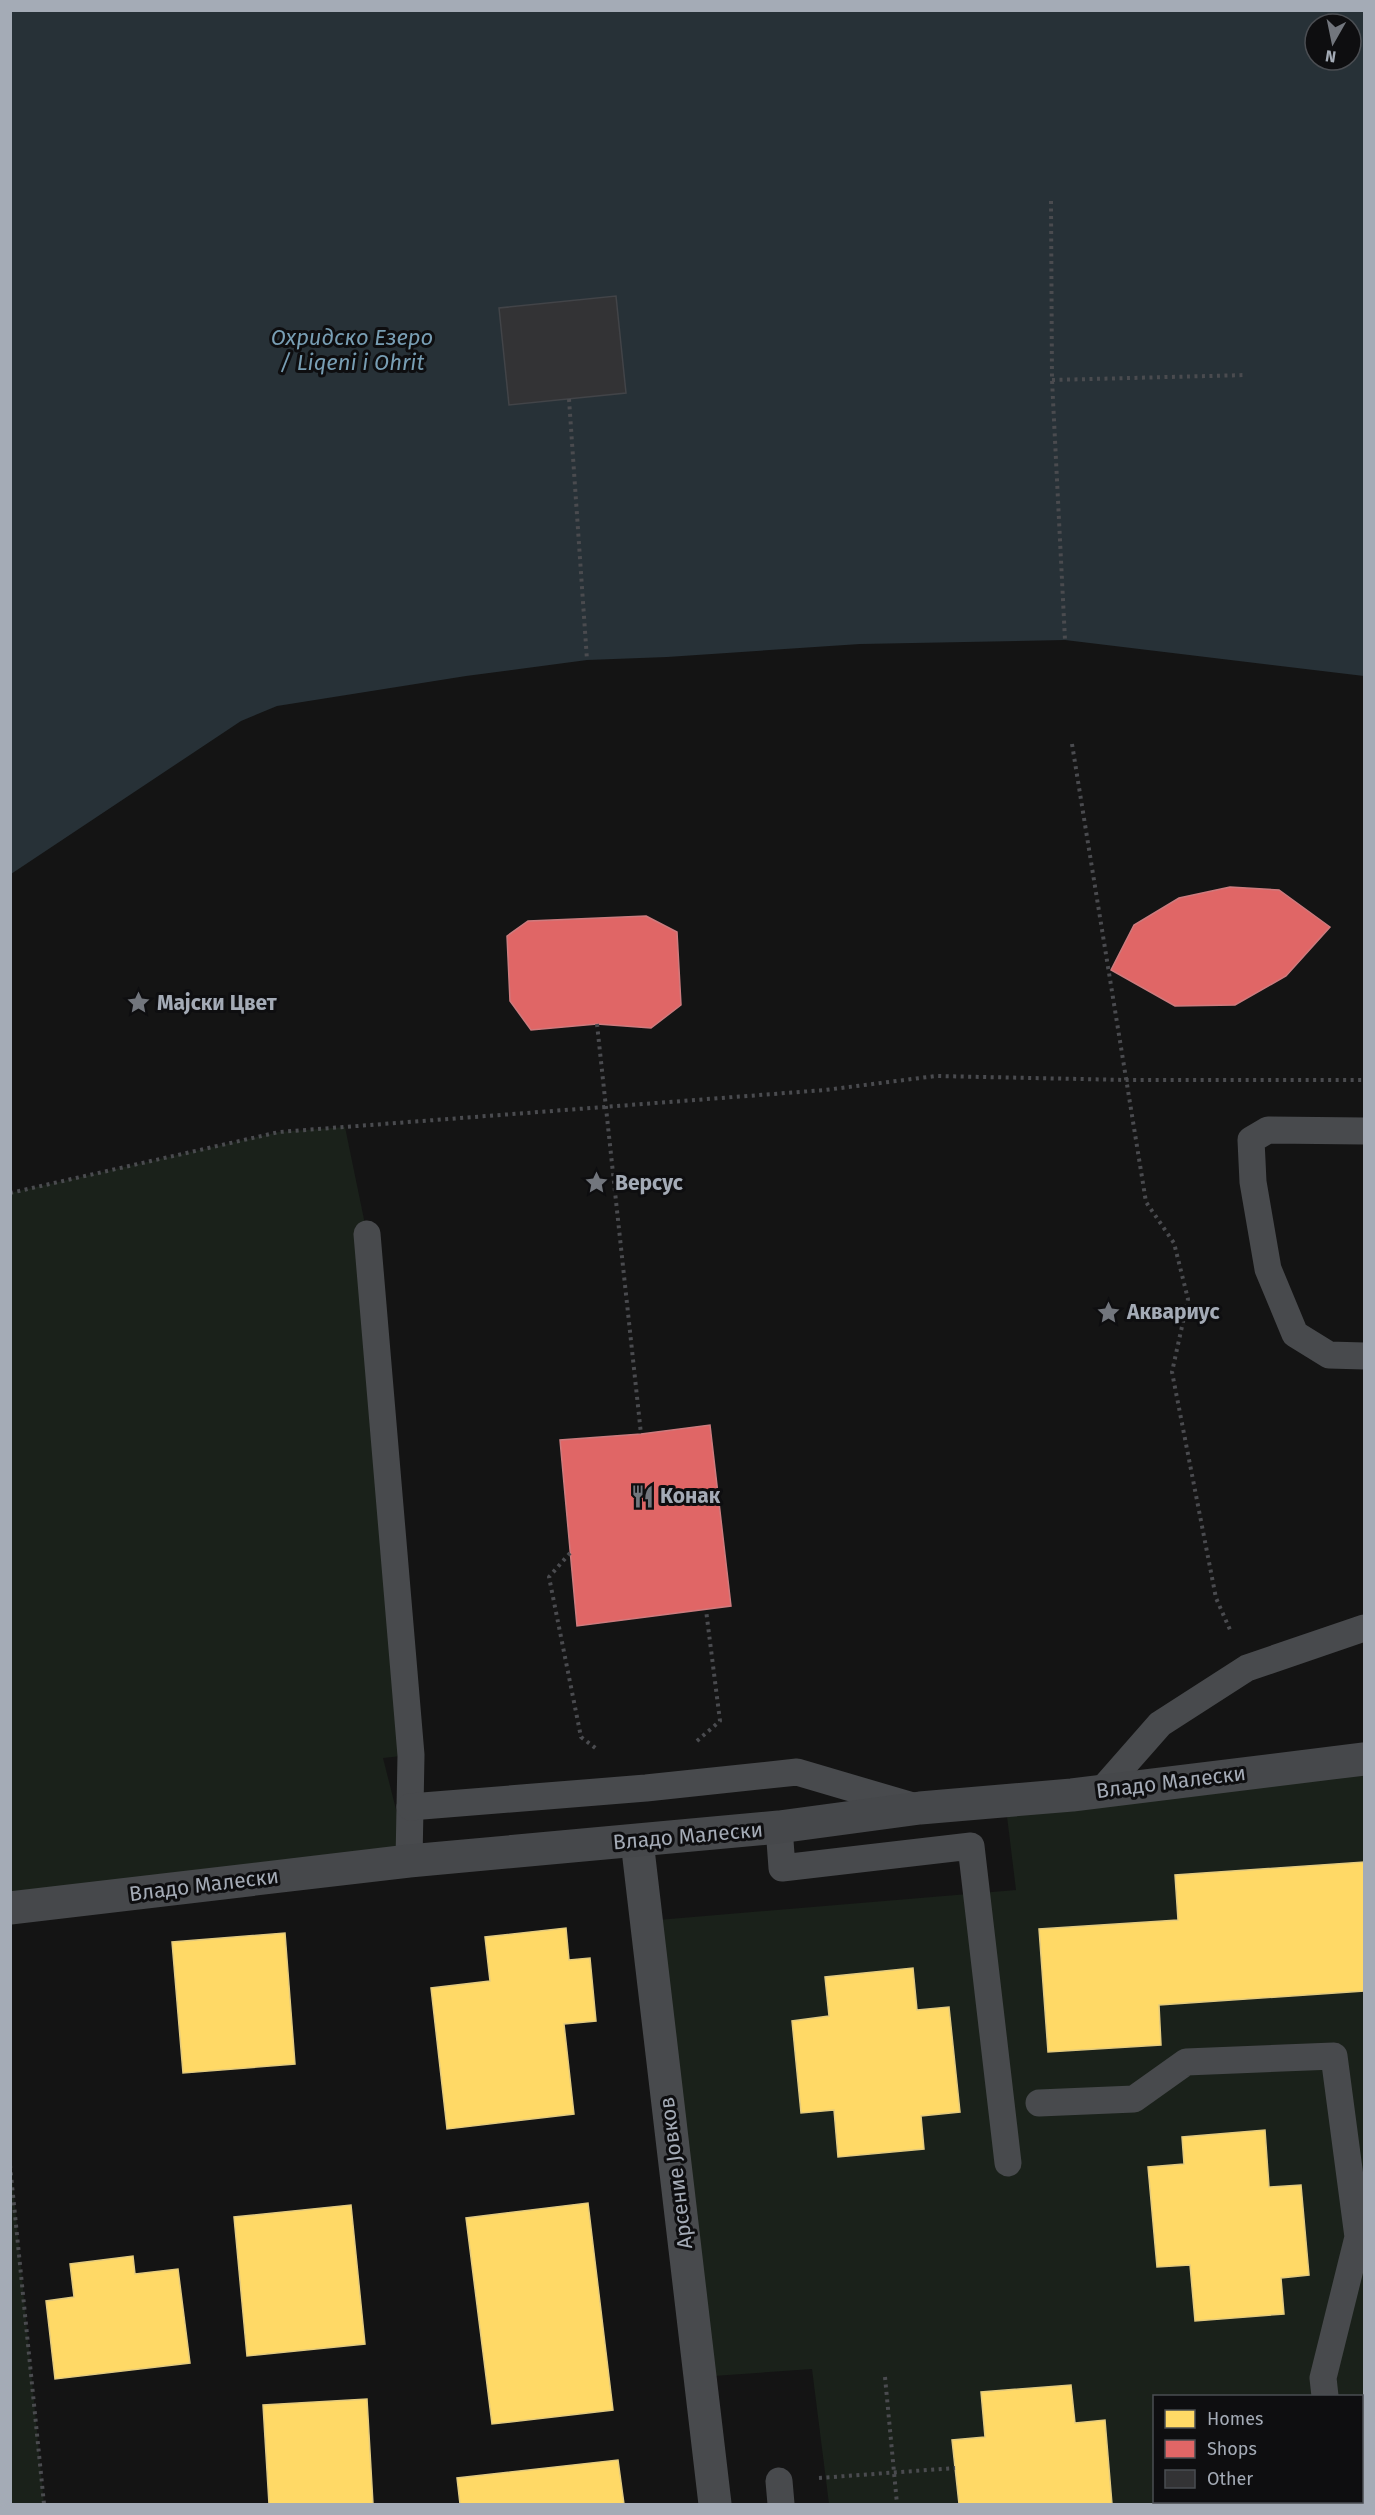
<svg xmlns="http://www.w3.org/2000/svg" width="1375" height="2515" viewBox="0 0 1375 2515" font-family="'Fira Sans',sans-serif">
  <rect width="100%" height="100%" fill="#141414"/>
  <!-- green -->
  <g fill="#1a211a" fill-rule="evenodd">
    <polygon points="345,1127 367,1234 411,1755 383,1758 409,1861 11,1908 10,1193 279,1132"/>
    <path d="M1364 1759V2504H829L812 2369 699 2377 646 1921 1016 1890 1005 1800ZM1154 2396H1362V2502H1154Z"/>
    <polygon points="11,2165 44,2504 11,2504"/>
  </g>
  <!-- water -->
  <path fill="#273137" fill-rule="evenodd" d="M11 11H1364V676L1065 640 860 644 667 657 587 660 466 676 277 706 241 721 11 874ZM1315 24H1351V60H1315Z"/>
  <!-- homes -->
  <g fill="#ffd966" stroke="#e4cb7e" stroke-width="1.5">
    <polygon points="1364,1862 1364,1991 1159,2005 1161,2045 1048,2052 1039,1929 1178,1920 1175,1875"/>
    <polygon points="566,1928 569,1960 590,1958 596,2021 564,2024 574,2114 447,2129 431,1988 490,1981 485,1937"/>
    <polygon points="285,1933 295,2064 183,2073 172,1942"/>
    <polygon points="913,1968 917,2010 949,2007 960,2112 921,2116 924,2149 838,2157 834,2110 801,2113 792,2021 829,2016 825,1977"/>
    <polygon points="1265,2130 1269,2187 1301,2185 1309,2275 1281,2278 1284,2314 1195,2321 1190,2265 1157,2267 1148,2167 1184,2164 1182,2137"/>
    <polygon points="588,2203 613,2410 492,2424 466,2218"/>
    <polygon points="351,2205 365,2344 247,2356 234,2217"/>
    <polygon points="133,2256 135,2274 178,2269 190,2363 55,2379 46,2301 74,2297 70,2264"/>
    <polygon points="1071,2385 1075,2423 1105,2420 1112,2504 959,2504 952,2440 985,2437 981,2392"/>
    <polygon points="367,2399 373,2504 269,2504 263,2405"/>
    <polygon points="618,2460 624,2504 460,2504 457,2478"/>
  </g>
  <!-- shops -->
  <g fill="#e06666" stroke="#ce7b7e" stroke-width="1.5">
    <polygon points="1230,887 1279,890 1330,927 1286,976 1235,1005 1175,1006 1111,970 1134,925 1179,898"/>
    <polygon points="646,916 677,932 681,1005 651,1028 597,1024 531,1030 510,1001 507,936 528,921"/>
    <polygon points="710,1425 731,1606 577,1626 560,1440 641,1434"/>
  </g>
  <!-- building -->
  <polygon fill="#333335" stroke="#424448" stroke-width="1.5" points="616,296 626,393 509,405 499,308"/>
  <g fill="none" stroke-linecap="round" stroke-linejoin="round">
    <!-- path -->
    <g stroke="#4a4b4f" stroke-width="4" stroke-dasharray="3 4.5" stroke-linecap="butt">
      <polyline points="1051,201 1052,380 1065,640"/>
      <polyline points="1052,380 1247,375"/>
      <polyline points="569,399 587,660"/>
      <polyline points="1072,744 1146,1202 1174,1243 1188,1299 1172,1372 1216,1598 1231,1632"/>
      <polyline points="597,1024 641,1434"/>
      <polyline points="10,1193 279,1132 825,1090 936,1076 1127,1080 1364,1080"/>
      <polyline points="570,1553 549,1577 581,1737 598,1750"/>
      <polyline points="697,1741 720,1721 706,1610"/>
      <polyline points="10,2165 44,2504"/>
      <polyline points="885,2377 897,2504"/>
      <polyline points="819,2478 955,2468"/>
    </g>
    <!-- service -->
    <g stroke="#484a4d" stroke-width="27">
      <polyline points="1364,1131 1268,1130 1251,1140 1253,1182 1268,1269 1295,1334 1329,1355 1364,1356"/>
      <polyline points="367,1234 411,1755 409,1861"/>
      <polyline points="1102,1790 1160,1724 1247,1668 1364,1628"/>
      <polyline points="410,1807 646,1788 797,1772 916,1807"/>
      <polyline points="779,1827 782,1868 971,1846 1008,2163"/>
      <polyline points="1039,2103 1134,2099 1186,2062 1334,2056 1358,2237 1323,2378 1325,2396"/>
      <polyline points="779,2481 781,2504"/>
      <polyline points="1332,2502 1333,2504"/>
    </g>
    <!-- minor -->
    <polyline stroke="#484a4d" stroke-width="33" points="637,1841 715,2504"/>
    <!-- secondary -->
    <polyline stroke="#46484b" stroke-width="33" points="10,1908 409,1861 779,1827 920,1808 1072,1795 1364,1759"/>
  </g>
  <!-- icons -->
  <defs>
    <symbol id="sight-bare" viewBox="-9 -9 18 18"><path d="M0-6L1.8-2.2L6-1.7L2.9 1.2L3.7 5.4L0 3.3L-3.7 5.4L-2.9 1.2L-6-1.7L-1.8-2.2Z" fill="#72767d" stroke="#0e0e10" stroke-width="2.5" paint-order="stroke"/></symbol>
    <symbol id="restaurant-bare" viewBox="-9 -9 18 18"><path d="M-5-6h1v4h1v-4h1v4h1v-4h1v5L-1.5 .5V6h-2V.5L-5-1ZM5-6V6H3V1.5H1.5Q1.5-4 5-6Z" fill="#72767d" stroke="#0e0e10" stroke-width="2.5" paint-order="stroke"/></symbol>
  </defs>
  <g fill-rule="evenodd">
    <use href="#sight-bare" x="122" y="986" width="33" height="33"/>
    <use href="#sight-bare" x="580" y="1166" width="33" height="33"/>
    <use href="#sight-bare" x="1092" y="1296" width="33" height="33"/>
    <use href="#restaurant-bare" x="626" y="1480" width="33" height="33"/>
  </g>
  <g text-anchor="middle" stroke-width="6" stroke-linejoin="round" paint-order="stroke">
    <!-- poi labels -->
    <g font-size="21" font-weight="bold" fill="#a4abb6" stroke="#0e0e10" text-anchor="start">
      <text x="157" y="1010">Мајски Цвет</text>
      <text x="615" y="1190">Версус</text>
      <text x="1127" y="1319">Аквариус</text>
      <text x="660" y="1503">Конак</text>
    </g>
    <!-- street labels -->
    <g font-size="21" fill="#a4abb6" stroke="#0e0e10">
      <text transform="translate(1171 1782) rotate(-7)" y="7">Владо Малески</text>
      <text transform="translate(688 1836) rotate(-5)" y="7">Владо Малески</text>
      <text transform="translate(204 1885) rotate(-7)" y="7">Владо Малески</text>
      <text transform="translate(676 2173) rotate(-97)" y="7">Арсение Јовков</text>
    </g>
    <!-- water labels -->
    <g font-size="22" font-style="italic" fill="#789eb4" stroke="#0e0e10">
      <text x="352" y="345">Охридско Езеро<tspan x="352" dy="25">/ Liqeni i Ohrit</tspan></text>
    </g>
  </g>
  <!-- border -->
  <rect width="1375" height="2515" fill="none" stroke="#a4abb6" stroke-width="24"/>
  <!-- legend -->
  <rect x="1153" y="2395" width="210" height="108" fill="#0e0e10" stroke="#4a4d52" stroke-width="1.5"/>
  <rect x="1165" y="2410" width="30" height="18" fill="#ffd966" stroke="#4a4d52" stroke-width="1.5"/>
  <text x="1207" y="2425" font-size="18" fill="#a4abb6">Homes</text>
  <rect x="1165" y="2440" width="30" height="18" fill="#e06666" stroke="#4a4d52" stroke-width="1.5"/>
  <text x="1207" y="2455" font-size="18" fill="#a4abb6">Shops</text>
  <rect x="1165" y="2470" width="30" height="18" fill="#333335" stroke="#4a4d52" stroke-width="1.5"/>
  <text x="1207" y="2485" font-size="18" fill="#a4abb6">Other</text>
  <!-- north arrow -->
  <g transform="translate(1333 42) rotate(189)"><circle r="28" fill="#0e0e10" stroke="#4a4d52" stroke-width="1.5"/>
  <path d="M0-4.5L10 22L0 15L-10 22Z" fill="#72767d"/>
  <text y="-9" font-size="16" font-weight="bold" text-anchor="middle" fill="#a4abb6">N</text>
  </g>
</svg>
